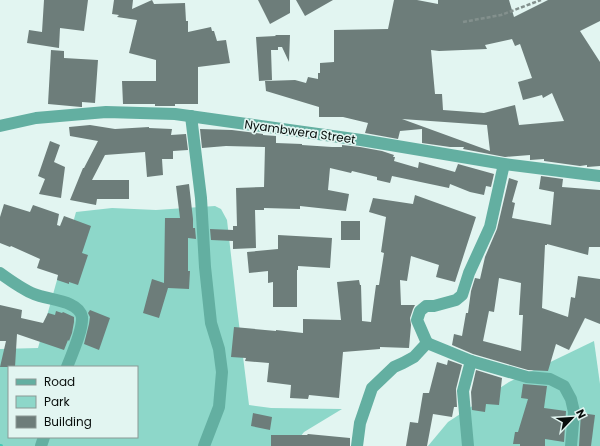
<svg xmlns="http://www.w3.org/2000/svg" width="600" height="446" viewBox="0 0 600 446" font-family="Poppins,sans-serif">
  <rect width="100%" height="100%" fill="#e2f5f1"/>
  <!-- green -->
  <g fill="#8dd7c9" fill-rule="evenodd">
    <path d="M215 206 221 209 227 220 237 308 249 405 271 408 342 409 304 432 293 446H0V349L38 348 76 212 112 208 156 210ZM9 367H137V437H9Z"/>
    <polygon points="594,341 600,384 600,446 428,446 448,422 509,382"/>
  </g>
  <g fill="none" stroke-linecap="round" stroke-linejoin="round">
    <!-- stream -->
    <polyline stroke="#47c8b4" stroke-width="4" points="0,446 1,446"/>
  </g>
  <!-- building -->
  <g fill="#6d7d7a" fill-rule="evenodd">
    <polygon points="44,0 88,0 84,31 60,28 59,48 27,43 29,30 42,32"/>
    <polygon points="114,0 133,0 132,9 152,0 154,4 185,3 186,21 188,21 188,32 211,27 212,31 214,31 217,41 226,40 230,63 198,67 198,104 175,104 175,106 155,106 155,104 123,104 122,81 156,81 156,60 129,53 137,20 117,17 119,15 112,14"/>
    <polygon points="258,0 290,0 290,13 270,24"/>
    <polygon points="296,0 333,0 305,16"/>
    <path d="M394 0H417L438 4V0H509L514 17 548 0H600V21L580 31 600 62V166L587 167V165L580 166 544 161V159L530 160V155L505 157 463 149 464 147H450L422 143V129L400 131 398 139 365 133 368 123 343 117H319V107L266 91 265 81 295 80 306 83 308 77 318 79V73H320V63L334 62V30L388 29ZM512 39 515 46 520 44 532 78 518 82 523 100 542 95 543 98 552 93 564 121 519 125 515 105 484 113 443 110 442 94H435L431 50 439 51 487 49 485 45ZM402 119 487 125 490 151Z"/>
    <polygon points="275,35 290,35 289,62 282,47 278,47 278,50 271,50 272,80 259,81 256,37 276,36"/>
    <polygon points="51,50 64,51 64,58 98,60 95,103 82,102 82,107 81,107 48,104"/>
    <polygon points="90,125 115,129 149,127 149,128 172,129 171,135 186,134 188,150 173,151 173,159 162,159 163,175 147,177 145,152 105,155 92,180 129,180 129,199 97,199 96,205 70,200 83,168 84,168 98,141 70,136 69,127"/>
    <polygon points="200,129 232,130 263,134 263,135 276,136 276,143 302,144 302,145 332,147 342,147 342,145 360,147 382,151 394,155 393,157 395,157 394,161 418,168 419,162 455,172 458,164 494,174 491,187 486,186 484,195 470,192 450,184 449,188 392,176 390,183 377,180 377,177 352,171 351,173 330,168 328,190 349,194 346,211 300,206 300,209 264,208 264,210 255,210 256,248 233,249 233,241 211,240 210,229 233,230 233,226 237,226 236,188 264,187 265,147 226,146 202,148"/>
    <polygon points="50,141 60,145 54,162 65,167 61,198 39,194 45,179 38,176"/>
    <path d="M541 176 563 179 562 187 600 190V247H589L588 255 547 244V245H545L542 308 568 317 571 297 575 298 578 276 600 279V324L585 318 569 350 556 344 548 371 528 370 473 354 452 345 454 334 462 336 466 313H468L471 291 475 278 480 279 485 257 497 229 509 178 518 181 512 202 515 203 512 218 551 225 554 192 539 189ZM499 278 521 283 519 315H523L521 351 483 341 489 311 494 312Z"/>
    <polygon points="189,184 193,219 193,228 195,228 196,239 188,238 188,271 190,271 189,289 168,288 159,318 143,313 152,279 164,283 165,218 180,218 176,186"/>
    <polygon points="415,195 476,217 455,282 436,277 439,265 411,256 407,281 400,280 401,305 415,305 413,309 410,318 411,325 409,348 380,347 380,349 343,352 339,398 309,395 308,399 290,398 291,385 267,382 269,363 245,361 246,358 231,357 234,327 276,331 276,330 303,333 303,319 341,320 337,282 359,280 360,285 361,285 362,321 371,322 376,285 379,285 384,253 381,252 386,217 369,212 373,198 413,204"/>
    <polygon points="4,204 30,212 33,205 59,214 57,225 60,226 64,216 91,226 82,253 88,255 78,285 69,282 69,284 57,280 58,275 37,268 40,259 11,246 10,247 0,243 0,217"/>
    <rect x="341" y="221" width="19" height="19"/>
    <polygon points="278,235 332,238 330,268 298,266 298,270 297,270 297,307 273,307 273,282 268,283 268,271 249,273 247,252 278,249"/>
    <polygon points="0,305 22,310 21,318 43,323 48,313 55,315 56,311 62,313 63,312 74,317 74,322 72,333 69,341 68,340 64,350 17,334 15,367 0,367 6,341 0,341"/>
    <polygon points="90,310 110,318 99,350 84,344 89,324 90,317 88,313"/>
    <polygon points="448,360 462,365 456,389 457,407 454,407 452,417 433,414 427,446 406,446 410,422 418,423 423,393 429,393 437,362 447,365"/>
    <polygon points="476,370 502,378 499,405 486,404 485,412 472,410 471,392"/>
    <polygon points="523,384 547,386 544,408 566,411 564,442 545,439 545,446 520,446 520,444 513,444 515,432 518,432 528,399 521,398"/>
    <polygon points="253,413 272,417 270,430 251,426"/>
    <polygon points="581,413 595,415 591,446 579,446"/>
    <polygon points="308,434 350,438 350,446 271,446 271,435 307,435"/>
  </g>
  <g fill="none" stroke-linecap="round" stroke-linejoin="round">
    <!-- path -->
    <polyline stroke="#83908d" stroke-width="2.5" stroke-dasharray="4 2" stroke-linecap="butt" points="463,22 501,15 541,0"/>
    <!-- minor -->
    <g stroke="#63afa1" stroke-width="12">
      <polyline points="191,116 201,198 205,267 211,323 219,349 222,372 219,407 204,446"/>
      <polyline points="0,126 36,118 106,112 175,114 361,140 504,164 600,176"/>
      <path d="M0 273C11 281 22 289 34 294 47 300 79 300 82 317 83 330 72 354 67 367"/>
      <polyline points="427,343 471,361 463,391 468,446"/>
      <polyline points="471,361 527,377 550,379 564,386 571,399 574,412 571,446"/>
      <polyline points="41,446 44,437"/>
      <polyline points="357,446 360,423 372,388 394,367 403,363 414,357 427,343 417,320 420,311 426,306 434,306 456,300 462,295 469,273 490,227 504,164"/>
    </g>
  </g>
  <g text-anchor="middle" stroke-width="3.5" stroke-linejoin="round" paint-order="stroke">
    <!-- street labels -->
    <g font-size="12" fill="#080e0c" stroke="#e2f5f1">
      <text transform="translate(300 132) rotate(8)" y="4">Nyambwera Street</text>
    </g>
  </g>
  <!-- legend -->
  <rect x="8" y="366" width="130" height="72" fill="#e2f5f1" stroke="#8b9995"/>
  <rect x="16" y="379" width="20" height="6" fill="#63afa1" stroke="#8b9995"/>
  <text x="44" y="386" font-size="12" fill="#080e0c">Road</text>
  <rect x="16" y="396" width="20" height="12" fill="#8dd7c9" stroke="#8b9995"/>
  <text x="44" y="406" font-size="12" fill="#080e0c">Park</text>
  <rect x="16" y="416" width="20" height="12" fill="#6d7d7a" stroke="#8b9995"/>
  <text x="44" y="426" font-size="12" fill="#080e0c">Building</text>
  <!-- north arrow -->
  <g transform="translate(572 418) rotate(65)" stroke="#e2f5f1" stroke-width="3" paint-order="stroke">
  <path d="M0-3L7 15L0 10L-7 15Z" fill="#080e0c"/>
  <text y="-6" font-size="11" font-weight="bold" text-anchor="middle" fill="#080e0c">N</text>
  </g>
</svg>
